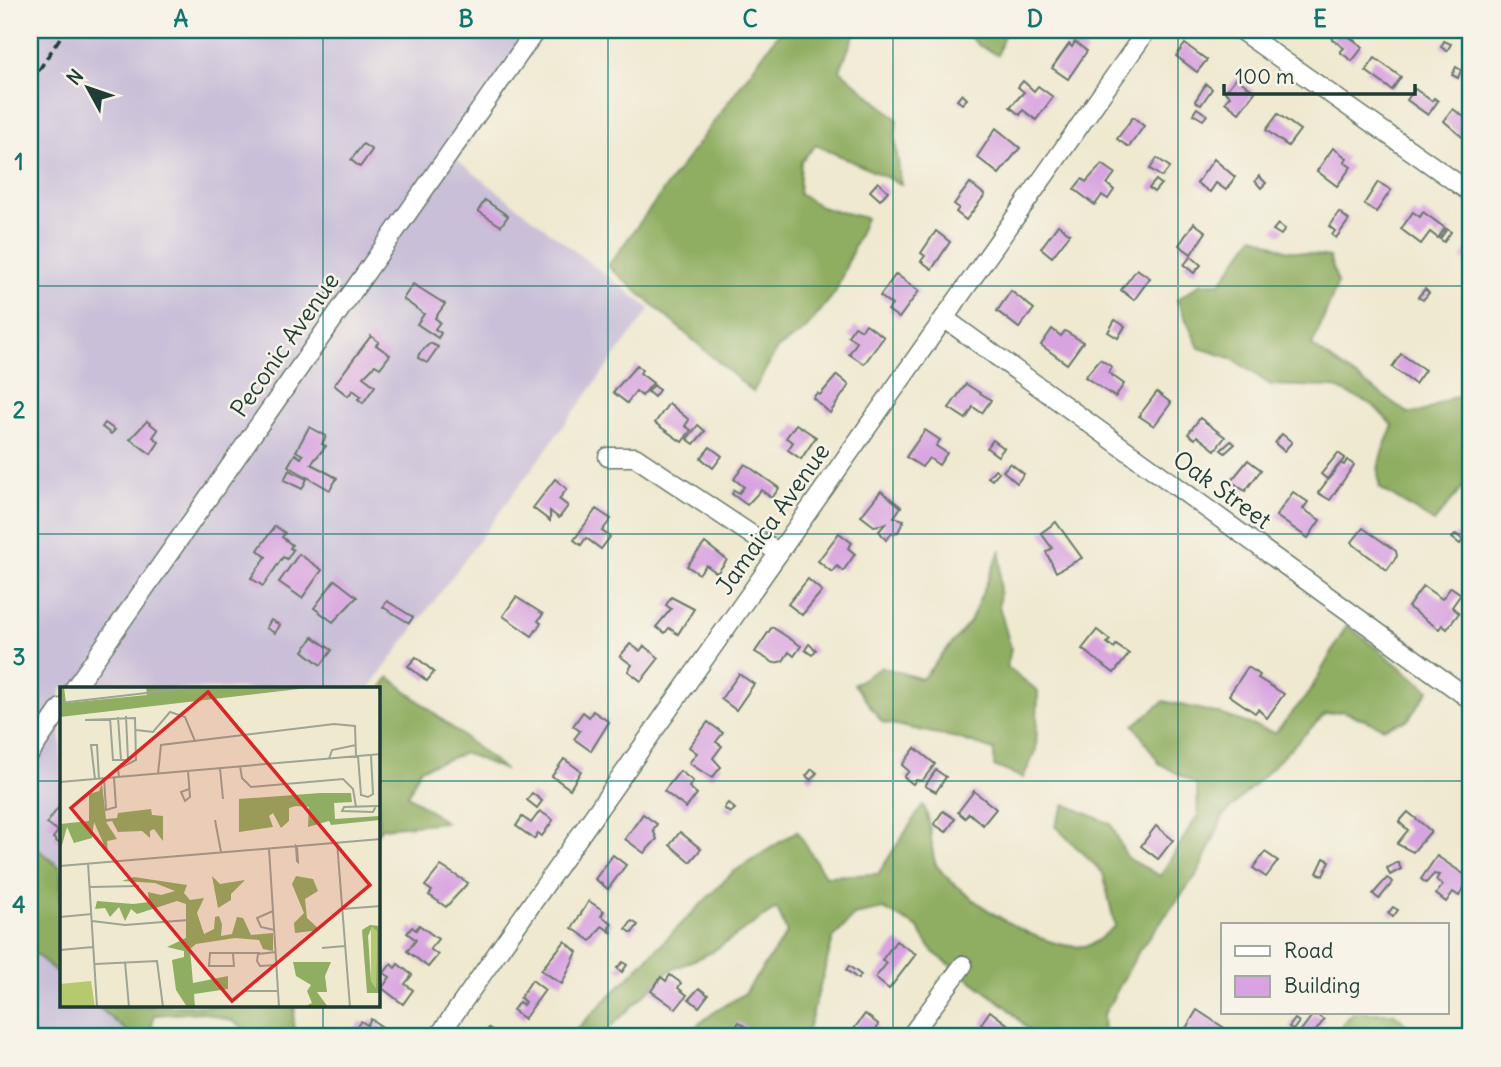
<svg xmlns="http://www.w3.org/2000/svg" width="1501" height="1067" viewBox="0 0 1501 1067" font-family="Delius,sans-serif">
  <rect width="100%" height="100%" fill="#f7f3e8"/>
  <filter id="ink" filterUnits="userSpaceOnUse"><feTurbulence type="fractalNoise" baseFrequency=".0143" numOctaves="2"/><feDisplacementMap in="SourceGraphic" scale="14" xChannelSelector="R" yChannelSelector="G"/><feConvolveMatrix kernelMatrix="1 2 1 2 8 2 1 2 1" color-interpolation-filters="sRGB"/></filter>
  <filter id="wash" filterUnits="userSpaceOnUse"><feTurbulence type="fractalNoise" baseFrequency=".00686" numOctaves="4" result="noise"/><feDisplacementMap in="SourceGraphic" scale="28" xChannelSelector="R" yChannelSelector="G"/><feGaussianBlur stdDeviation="1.57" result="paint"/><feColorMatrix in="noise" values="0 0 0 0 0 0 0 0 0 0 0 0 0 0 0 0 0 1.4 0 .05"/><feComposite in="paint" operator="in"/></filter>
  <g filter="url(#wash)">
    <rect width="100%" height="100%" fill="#efe9d0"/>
    <!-- industrial -->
    <polygon fill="#c9bfd8" points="34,30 548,30 457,160 650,309 369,689 61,689 61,1006 142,1006 120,1037 30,1037 30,36"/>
    <!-- forest -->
    <g fill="#90ae62" stroke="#58764b" stroke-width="2">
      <polygon points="781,30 856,30 840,70 897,119 895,139 901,184 816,145 801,161 799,194 824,208 866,218 835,293 805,330 777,349 753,392 608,266"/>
      <polygon points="963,30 1005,30 998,55 978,45"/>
      <path d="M1254 236 1285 250 1329 257 1338 283 1312 346 1408 413C1438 414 1438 394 1471 396V477L1434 522 1380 488C1374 465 1384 447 1393 426L1373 405 1334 387 1271 385 1231 358 1199 348 1177 300 1201 283H1220Z"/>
      <polygon points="1001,549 999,606 1011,649 1007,667 1038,691 1036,750 1023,778 994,766 994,750 957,738 882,722 854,684 882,667 922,679 970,622"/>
      <path d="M1347 625 1429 690 1408 720 1384 728 1343 711 1325 714 1224 815 1198 873 1140 949 1103 1016 1104 1037H1035L1008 1008 933 952 917 927 884 909 854 915 833 939 806 1037 685 1035 713 1013 745 993 787 933 777 908 710 953 669 971 600 1037H569L732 873 797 831 825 876 878 874 923 805C934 824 929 855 937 866 961 898 1048 956 1089 945 1097 943 1108 931 1115 926L1103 873 1055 826 1065 804 1111 824 1127 858 1160 876 1198 815 1197 785 1159 763 1134 725 1164 701 1220 714 1275 733 1309 693Z"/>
      <polygon points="389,677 505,770 465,753 420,769 408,795 445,822 382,828 378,833 378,693"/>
      <polygon points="30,843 61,868 61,976 30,949 34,869 30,865"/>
      <polygon points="97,1006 295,1006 293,1026 299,1037 259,1037 232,1021 202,1012 154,1015 151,1032 159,1037 134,1037"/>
      <polygon points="1353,1013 1393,1013 1421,1037 1338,1037 1343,1023"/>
    </g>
    <g id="blocks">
      <!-- building -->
      <g fill="#d8a3e0">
        <polygon points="1340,30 1363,47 1352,61 1340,52 1344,48 1332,39"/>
        <polygon points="1444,41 1451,44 1447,51 1441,47"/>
        <polygon points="1075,42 1087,51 1068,79 1052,68 1069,44 1072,47"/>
        <polygon points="1185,44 1207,60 1197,72 1176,56"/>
        <polygon points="1375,58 1401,77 1392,90 1366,71"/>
        <polygon points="1456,67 1461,70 1458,78 1452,75"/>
        <polygon points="1236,78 1255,92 1239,113 1225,102 1230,96 1225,92"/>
        <polygon points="1023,81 1034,91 1038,86 1053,97 1036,120 1023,110 1020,115 1010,107 1024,92 1018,87"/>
        <polygon points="1206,84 1212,89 1201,105 1195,101"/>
        <polygon points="1415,89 1432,101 1434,98 1438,101 1428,115 1407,100"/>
        <polygon points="962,94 967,99 962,104 957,100"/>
        <polygon points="1197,108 1207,115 1203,120 1193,114"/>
        <polygon points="1453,109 1471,122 1469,143 1444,121"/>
        <polygon points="1278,114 1300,130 1288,146 1266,130"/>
        <polygon points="1133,117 1144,126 1129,147 1117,139"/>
        <polygon points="996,128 1020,148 999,174 977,157"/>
        <polygon points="363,144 372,150 360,167 351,160"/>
        <polygon points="1333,148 1347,158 1344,162 1351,167 1337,186 1317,171"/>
        <polygon points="1157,158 1170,167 1162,177 1150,169"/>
        <polygon points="1214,159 1235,177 1226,190 1216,183 1210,192 1197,183"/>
        <polygon points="1102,164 1115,173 1107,184 1114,190 1108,199 1102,195 1095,205 1074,189 1082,179 1086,182"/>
        <polygon points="1259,176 1266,183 1261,188 1255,181"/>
        <polygon points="1156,180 1161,184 1154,192 1149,188"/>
        <polygon points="878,182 888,191 880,200 870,191"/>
        <polygon points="1378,182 1391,190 1376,212 1364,204"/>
        <polygon points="970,183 985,195 966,220 956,212 959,208 954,204"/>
        <polygon points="485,200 508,216 501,226 478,211"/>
        <polygon points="1339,212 1349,220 1336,238 1332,235 1335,231 1329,226"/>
        <polygon points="1413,212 1420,217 1423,212 1445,228 1438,238 1430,232 1421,244 1401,229"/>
        <polygon points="1194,223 1206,232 1191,254 1179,245"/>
        <polygon points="1278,224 1285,229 1281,235 1273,230"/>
        <polygon points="1058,225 1070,234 1052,257 1041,248"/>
        <polygon points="1447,229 1451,232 1444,242 1440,239"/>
        <polygon points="936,231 950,242 932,269 921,261 925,256 921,253"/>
        <polygon points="1471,243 1471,265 1461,258"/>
        <polygon points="1191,256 1201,265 1194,273 1184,265"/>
        <polygon points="1137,269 1150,278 1134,300 1121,290"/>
        <polygon points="896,274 919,291 899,318 888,310 892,305 880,296"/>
        <polygon points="413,284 445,304 435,318 440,322 435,329 441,333 438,338 417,324 424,314 403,299"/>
        <polygon points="1425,289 1429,293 1423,300 1418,297"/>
        <polygon points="1011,291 1034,309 1019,328 997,311"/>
        <polygon points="1115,320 1125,326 1118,338 1108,332"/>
        <polygon points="866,324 884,337 864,364 849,354 857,342 848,336 855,326 862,330"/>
        <polygon points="1052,329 1061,336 1065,331 1083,342 1067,364 1041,345"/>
        <polygon points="371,336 379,342 376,345 390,355 380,368 375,365 363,377 375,386 363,403 358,399 361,396 353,390 348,396 334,385"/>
        <polygon points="430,343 438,347 427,363 418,358 419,354"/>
        <polygon points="1401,354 1425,370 1415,384 1392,367"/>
        <polygon points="1100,359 1112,367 1109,373 1124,384 1115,397 1085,377"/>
        <polygon points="637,365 642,370 640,373 653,383 642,396 636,391 627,403 613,392"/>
        <polygon points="837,375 849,385 830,413 813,398 817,393 820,395"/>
        <polygon points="966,384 991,400 982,413 973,407 966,419 949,408"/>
        <polygon points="654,385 659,390 654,397 648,392"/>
        <polygon points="1157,392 1171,403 1154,426 1139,416"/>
        <polygon points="669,403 689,420 685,426 691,430 682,442 655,423"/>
        <polygon points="1200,418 1225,437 1215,450 1197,436 1195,439 1188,434"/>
        <polygon points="147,421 158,430 153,437 159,442 151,454 130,439"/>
        <polygon points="105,423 115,430 111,434 102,427"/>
        <polygon points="796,424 816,437 801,459 788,450 793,442 786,438"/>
        <polygon points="698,425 705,431 694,444 687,439"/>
        <polygon points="309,427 326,436 322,444 326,446 311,464 337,478 330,490 288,466 295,454 301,458 303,455 296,451"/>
        <polygon points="925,430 940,440 936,446 947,453 939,465 929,458 922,467 906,457"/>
        <polygon points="1282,434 1292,442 1284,451 1275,443"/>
        <polygon points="993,440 1004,448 998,456 987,448"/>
        <polygon points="1231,441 1235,444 1225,453 1221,450"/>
        <polygon points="710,447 722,456 713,468 701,458"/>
        <polygon points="1338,453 1345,458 1327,479 1321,474"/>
        <polygon points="1248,460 1261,470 1245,491 1231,481"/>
        <polygon points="1347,460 1354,465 1330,500 1318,493 1341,463 1344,465"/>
        <polygon points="1010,463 1024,474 1017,483 1003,471"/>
        <polygon points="745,464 779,488 772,498 761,490 747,505 732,494 734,490 739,493 744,487 734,479"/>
        <polygon points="995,469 999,472 992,480 988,477"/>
        <polygon points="289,470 307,479 302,489 284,480"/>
        <polygon points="555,479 567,489 559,499 568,506 559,518 550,511 550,521 533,508"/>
        <polygon points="881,491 901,507 894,517 904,520 898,532 892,533 886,540 879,531 885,524 874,526 861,516"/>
        <polygon points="1293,492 1308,502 1303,509 1320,520 1308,538 1276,516"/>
        <polygon points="596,509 611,519 602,531 610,537 601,549 586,538 581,545 574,540"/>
        <polygon points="1056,522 1082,558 1056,572 1046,552 1052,548 1041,533"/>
        <polygon points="275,526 285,533 282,537 292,545 290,548 293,550 287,559 283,557 263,586 251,578 266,557 258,550"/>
        <polygon points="1363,528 1396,551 1397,556 1387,570 1354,545 1352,542"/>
        <polygon points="839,533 852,543 848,548 855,554 843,571 837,566 832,572 818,561"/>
        <polygon points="1456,534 1463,540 1460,544 1452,538"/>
        <polygon points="705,543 727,560 717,573 706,565 699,574 687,566"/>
        <polygon points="299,554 322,570 302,598 279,582"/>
        <polygon points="808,579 822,591 802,615 788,604"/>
        <polygon points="335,580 357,597 333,622 314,608"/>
        <polygon points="1423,586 1442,599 1451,587 1461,594 1452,607 1459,613 1447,629 1442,625 1439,629 1408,607"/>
        <polygon points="516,597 543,614 538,621 541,623 532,636 503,616"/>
        <polygon points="671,597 694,609 678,634 669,628 665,633 656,627 671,609 666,605"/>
        <polygon points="387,601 413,617 409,623 383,607"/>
        <polygon points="271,620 280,625 275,633 266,628"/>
        <polygon points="772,627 801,646 794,656 789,652 783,661 774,663 755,652"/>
        <polygon points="1097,630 1110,640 1107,643 1114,648 1116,645 1129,654 1114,673 1082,649"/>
        <polygon points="313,637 332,650 321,665 303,651"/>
        <polygon points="630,644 640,651 644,646 659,658 641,681 628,671 632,665 620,656"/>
        <polygon points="809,644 816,650 812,655 805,650"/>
        <polygon points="416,657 434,672 427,681 408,666"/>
        <polygon points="1248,667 1260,675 1258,678 1284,694 1267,718 1258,709 1255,713 1229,695"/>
        <polygon points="739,674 754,684 736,710 721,699"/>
        <polygon points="593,711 609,722 591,751 574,739 580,731 573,726 583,712 589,717"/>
        <polygon points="708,722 723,733 716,742 722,746 713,758 721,767 712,778 689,763 697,753 689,747"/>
        <polygon points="915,748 935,764 922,781 916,780 913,784 904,777 909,771 902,765"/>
        <polygon points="564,759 581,771 570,789 552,776"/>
        <polygon points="812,769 817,773 811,780 806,776"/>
        <polygon points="936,770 946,777 936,792 925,786"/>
        <polygon points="680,771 693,781 689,787 697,794 686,808 664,791"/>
        <polygon points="974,791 996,809 983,825 969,813 965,818 958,812"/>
        <polygon points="532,793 542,801 537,808 527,800"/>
        <polygon points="728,803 735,809 730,813 724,808"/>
        <polygon points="61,804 61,845 53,838 58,831 47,823"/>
        <polygon points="540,811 553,820 542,836 538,833 534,839 516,826 522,817 531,823"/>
        <polygon points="943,811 955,819 946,832 934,824"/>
        <polygon points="1408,812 1431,831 1413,852 1397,844 1408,830 1399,822"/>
        <polygon points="643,814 657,824 653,830 657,839 644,853 625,839"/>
        <polygon points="1156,826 1173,840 1158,859 1141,846"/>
        <polygon points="680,832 701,849 690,862 670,845"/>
        <polygon points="1265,852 1278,861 1266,877 1253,868"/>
        <polygon points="613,855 626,865 608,889 595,879"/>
        <polygon points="1437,856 1471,879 1471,889 1466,885 1459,896 1453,892 1446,902 1436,894 1443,885 1436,880 1439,875 1434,874 1426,883 1421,879"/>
        <polygon points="1324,858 1330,861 1323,876 1317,873"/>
        <polygon points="1398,862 1401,869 1390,875 1387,868"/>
        <polygon points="441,866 468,883 446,907 429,895 432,891 425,886"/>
        <polygon points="1387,878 1393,882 1379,899 1373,894"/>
        <polygon points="589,901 604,911 601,916 612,923 609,928 612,933 602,926 591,941 572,928"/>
        <polygon points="1393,907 1398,910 1393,917 1388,913"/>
        <polygon points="632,921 638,925 632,933 626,929"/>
        <polygon points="419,925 438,939 430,949 438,955 428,967 407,951 416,940 407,933 412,927 416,930"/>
        <polygon points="565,941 577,952 562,984 541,970"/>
        <polygon points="896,941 916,954 889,989 875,978 887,963 882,960"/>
        <polygon points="623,962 627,965 622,972 617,968"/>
        <polygon points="391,964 395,968 398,964 412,975 405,984 413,990 403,1004 382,988 390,977 384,973"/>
        <polygon points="849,966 861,975 858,979 846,970"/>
        <polygon points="670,975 681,983 678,988 687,995 676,1009 651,991 661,977 666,981"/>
        <polygon points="532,980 545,990 524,1019 513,1010 519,1002 523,1005 525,1002 520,998"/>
        <polygon points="699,988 708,995 699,1007 689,999"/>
        <polygon points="1197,1010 1238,1037 1200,1037 1186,1028"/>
        <polygon points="990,1011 1015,1030 1010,1037 989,1037 992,1032 981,1024"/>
        <polygon points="1314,1013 1324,1020 1311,1037 1296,1037"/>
        <polygon points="865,1014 878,1024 876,1031 872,1037 848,1037"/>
        <polygon points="371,1019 385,1029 380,1035 349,1037 361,1021 367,1025"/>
        <polygon points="1295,1019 1299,1022 1293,1030 1289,1027"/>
        <polygon points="739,1022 753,1032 749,1037 735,1028"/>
        <polygon points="489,1028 502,1037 483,1037"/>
        <polygon points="1184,1029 1196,1037 1187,1037 1181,1033"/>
      </g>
    </g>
  </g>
  <g filter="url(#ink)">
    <use href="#blocks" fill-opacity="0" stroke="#68796b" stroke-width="2"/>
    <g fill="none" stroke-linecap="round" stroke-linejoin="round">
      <defs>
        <g id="minor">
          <polyline points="1240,30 1471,193"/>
          <polyline points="944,318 1471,700"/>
          <polyline points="608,457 635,457 779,553"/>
          <polyline points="74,689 536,30"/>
          <polyline points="30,753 61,708"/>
          <polyline points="438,1037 1147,30"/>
          <polyline points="910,1037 963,965"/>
        </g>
      </defs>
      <!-- minor casing -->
      <use href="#minor" stroke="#68796b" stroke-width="21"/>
      <!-- minor -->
      <use href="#minor" stroke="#fff" stroke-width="18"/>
      <!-- rail -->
      <polyline stroke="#1f3d34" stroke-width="3.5" stroke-dasharray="10 5" stroke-linecap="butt" points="30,84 65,30"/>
    </g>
  </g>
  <!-- grid -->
  <path fill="none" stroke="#0f766e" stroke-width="2" stroke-opacity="0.55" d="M323 30V689M608 30V1037M893 30V1037M1178 30V1037M30 286H1471M30 534H1471M30 781H61M378 781H1471M323 1006V1037"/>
  <g text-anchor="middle" stroke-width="5" stroke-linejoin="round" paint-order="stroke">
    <!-- street labels -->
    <g font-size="24" fill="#1f3d34" stroke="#f7f3e8">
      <text transform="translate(285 345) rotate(-55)" y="8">Peconic Avenue</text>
      <text transform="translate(1222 490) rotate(36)" y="8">Oak Street</text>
      <text transform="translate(773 519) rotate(-55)" y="8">Jamaica Avenue</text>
    </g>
  </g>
  <!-- overview -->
  <g transform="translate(60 687)">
    <rect width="320" height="320" fill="#efe9d0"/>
    <path d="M311 240 317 243 316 301 311 294ZM31 294 35 320H0V297Z" fill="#b5ca6f"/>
    <path d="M0 0H4L6 16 87 8 86 0H256L0 30ZM42 97 46 132 57 131 58 126 91 122 92 128 103 129V154L94 142 90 144V151L82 144 58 145 52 134 46 135 57 152 47 154 48 167 34 135 32 151 14 156 7 140 1 162 0 137 29 134V107L39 104ZM260 106H291L292 115 274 116 275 132 320 129V133L271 138 269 134 248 140 249 120 236 119 229 121V134L221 141 213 126 209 129 213 140 179 145V112ZM152 189 160 197 185 193 171 207V213L158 221ZM236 189 253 192 258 204 245 212 247 231 260 243 235 246 234 236 244 226 232 197ZM74 190 127 198 124 206 130 213 144 211 137 226 144 247 154 242 155 230 159 229 162 237 161 249 172 247 177 230 183 231 191 248 213 246V264L203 262 199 253 175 251 136 257 130 262 133 296 168 289V302L134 307 135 320H127L116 303 112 273 124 270V264L107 260 126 251V217L117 214 77 227 71 222 65 234 59 220 50 230 45 221 35 222 37 214 73 217 89 215 88 205 101 208 115 204 95 196 62 194ZM310 238 320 239V306H307L302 243ZM312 240 317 244 316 301 311 294 308 249ZM233 275H271L265 289 267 305H257L268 320H244L252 316 247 304 251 298 236 289Z" fill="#90ae62" fill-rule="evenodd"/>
    <path fill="none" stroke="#9ca492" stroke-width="2" d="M0 16 138 0M58 30 61 73M50 31 53 73H68L66 29M25 33 75 31 76 73 58 82 59 90M76 43 93 45 110 25 125 30 135 54M298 69 301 108 308 110 313 107 311 68M269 72 272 63 296 58M180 79 182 91 191 100 283 92 293 102 296 120M160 81 163 112M128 84 130 110 125 114 121 105 129 102M98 87 101 58 274 37 295 39 296 69M44 91 46 123 56 120 54 91M35 92 31 58H37L39 92M0 95 321 67M316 119 313 125 282 124 284 120 317 119H321M155 133 161 165M277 155 290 320M236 159 237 160 238 175 237 174ZM209 161 219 320M28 176 37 320M0 179 321 152M30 200 79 199M282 222 321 219M213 224 197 231 201 240 214 243M0 230 32 227M32 234 65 238 128 233M262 261 285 259M0 263 33 260M216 265 198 267 197 274 200 279 217 278M173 267 174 279H149L150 266H200M65 275 69 320M35 277 97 274 103 320M182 304H218"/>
    <path fill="#d62828" fill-opacity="0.15" stroke="#d62828" stroke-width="3.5" d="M148 5 310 198 172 314 11 121Z"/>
    <rect width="320" height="320" fill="none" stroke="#1f3d34" stroke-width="3.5"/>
  </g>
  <!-- margin -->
  <rect width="1501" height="1067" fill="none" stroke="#f7f3e8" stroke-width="77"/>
  <!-- legend -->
  <rect x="1221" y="923" width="228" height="91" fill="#f7f3e8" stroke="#a1aaa0" stroke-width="2"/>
  <rect x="1235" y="946" width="35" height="10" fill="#ffffff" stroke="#a1aaa0" stroke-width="2"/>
  <text x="1284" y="958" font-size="21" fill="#1f3d34">Road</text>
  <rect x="1235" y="976" width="35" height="21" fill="#d8a3e0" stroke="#a1aaa0" stroke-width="2"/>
  <text x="1284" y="993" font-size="21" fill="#1f3d34">Building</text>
  <!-- north arrow -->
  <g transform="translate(88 88) rotate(310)" stroke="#f7f3e8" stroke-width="5" paint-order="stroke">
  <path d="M0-5L12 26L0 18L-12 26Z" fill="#1f3d34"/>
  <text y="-10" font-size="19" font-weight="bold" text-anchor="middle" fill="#1f3d34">N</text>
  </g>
  <!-- scale -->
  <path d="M1224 84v10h191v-10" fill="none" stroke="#1f3d34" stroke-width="3.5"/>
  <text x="1235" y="84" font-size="21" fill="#1f3d34" stroke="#f7f3e8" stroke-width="5" paint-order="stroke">100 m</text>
  <rect x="38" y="38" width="1424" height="990" fill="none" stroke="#0f766e" stroke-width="2.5"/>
  <g font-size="23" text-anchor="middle" font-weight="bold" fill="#0f766e">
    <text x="181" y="27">A</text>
    <text x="466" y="27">B</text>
    <text x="750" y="27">C</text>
    <text x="1035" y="27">D</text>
    <text x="1320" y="27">E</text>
    <text x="19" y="170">1</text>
    <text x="19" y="418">2</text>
    <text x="19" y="665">3</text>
    <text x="19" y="913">4</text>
  </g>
</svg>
